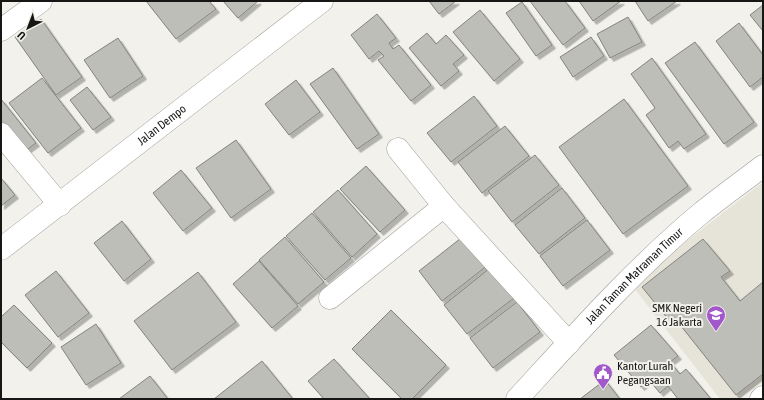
<svg xmlns="http://www.w3.org/2000/svg" width="764" height="400" viewBox="0 0 764 400" font-family="'Asap Condensed',sans-serif">
  <defs>
    <filter id="shadow"><feDropShadow dx="3.5" dy="3.5" stdDeviation="0" flood-color="#0004"/></filter>
  </defs>
  <rect width="100%" height="100%" fill="#f2f1ec"/>
  <!-- built -->
  <polygon fill="#e6e4d8" points="763,182 763,380 738,399 720,399 631,284"/>
  <!-- building -->
  <g fill="#bebeb9" stroke="#84847f" filter="url(#shadow)">
    <polygon points="146,1 209,1 216,9 176,39"/>
    <polygon points="223,1 258,1 238,18"/>
    <polygon points="429,1 456,1 439,14"/>
    <polygon points="530,1 565,1 585,28 563,45"/>
    <polygon points="579,1 621,1 593,21"/>
    <polygon points="635,1 677,1 648,21"/>
    <polygon points="522,2 552,45 536,56 506,13"/>
    <polygon points="763,5 763,31 750,15"/>
    <polygon points="480,10 520,59 494,81 453,32"/>
    <polygon points="377,14 396,38 389,43 393,49 399,45 431,85 411,101 378,60 384,56 379,51 369,59 351,35"/>
    <polygon points="628,17 642,42 610,58 597,34"/>
    <polygon points="41,19 82,77 56,95 15,37"/>
    <polygon points="739,23 763,55 763,77 750,87 716,41"/>
    <polygon points="427,33 436,44 446,35 464,55 453,64 459,71 441,86 409,48"/>
    <polygon points="591,37 604,56 573,77 560,57"/>
    <polygon points="118,38 143,76 110,98 84,60"/>
    <polygon points="695,42 754,122 724,144 665,63"/>
    <polygon points="652,58 706,134 684,149 678,141 669,148 646,115 655,108 631,74"/>
    <polygon points="333,68 379,134 357,149 310,84"/>
    <polygon points="42,78 81,128 48,153 9,103"/>
    <polygon points="296,80 320,112 289,135 265,104"/>
    <polygon points="87,87 111,117 93,130 70,100"/>
    <polygon points="474,96 497,126 451,162 427,133"/>
    <polygon points="1,99 36,143 21,154 1,130"/>
    <polygon points="624,99 688,186 623,234 559,147"/>
    <polygon points="505,126 529,156 482,193 458,162"/>
    <polygon points="236,140 271,189 231,218 196,168"/>
    <polygon points="535,155 559,185 512,222 488,191"/>
    <polygon points="366,166 405,210 380,232 340,189"/>
    <polygon points="181,170 212,208 183,231 153,193"/>
    <polygon points="1,178 15,195 1,206"/>
    <polygon points="562,188 585,218 539,254 515,225"/>
    <polygon points="338,190 377,234 352,257 313,212"/>
    <polygon points="312,213 351,258 325,280 286,236"/>
    <polygon points="587,220 610,250 563,286 540,256"/>
    <polygon points="122,221 151,259 124,281 94,243"/>
    <polygon points="465,235 488,265 442,301 419,271"/>
    <polygon points="285,237 324,282 298,304 259,260"/>
    <polygon points="703,239 730,271 721,277 740,301 763,282 763,374 736,395 673,316 668,319 642,287"/>
    <polygon points="259,261 298,306 272,328 233,284"/>
    <polygon points="490,268 514,298 467,334 444,305"/>
    <polygon points="56,271 89,313 58,337 25,295"/>
    <polygon points="198,272 236,322 172,370 134,321"/>
    <polygon points="517,302 540,332 493,368 470,338"/>
    <polygon points="14,305 52,343 27,368 1,342 1,317"/>
    <polygon points="391,310 446,365 412,399 402,399 352,349"/>
    <polygon points="96,324 121,363 86,385 61,347"/>
    <polygon points="651,325 678,356 670,362 680,374 686,369 711,399 678,399 668,386 660,393 649,380 641,387 614,355"/>
    <polygon points="334,359 370,399 324,399 308,381"/>
    <polygon points="262,361 293,399 214,399"/>
    <polygon points="150,376 168,399 119,399"/>
    <polygon points="605,380 620,399 580,399"/>
  </g>
  <g fill="none" stroke-linecap="round" stroke-linejoin="round">
    <defs>
      <g id="street">
        <polyline points="1,30 41,1"/>
        <polyline points="1,134 60,205"/>
        <polyline points="398,149 444,206 569,343"/>
        <path id="s1" d="M1 249 322 1"/>
        <polyline points="330,298 444,206"/>
        <path id="s2" d="M517 399C575 336 634 269 700 214 721 197 742 182 763 166"/>
        <polyline points="761,399 763,397"/>
      </g>
    </defs>
    <!-- street casing -->
    <use href="#street" stroke="#9e9d99" stroke-width="23"/>
    <!-- street -->
    <use href="#street" stroke="#fff" stroke-width="22"/>
  </g>
  <!-- icons -->
  <defs>
    <symbol id="school-pin" viewBox="-11 -11 22 30"><path d="M0 17L-7.5 6A9.5 9.5 0 1 1 7.5 6Z" fill="#a258cb" stroke="#f2f1ec"/><path d="M0-5L7-2L0 1L-7-2ZM-4 1L0 2.5L4 1V4Q0 6-4 4Z" fill="#fff"/></symbol>
    <symbol id="civic-pin" viewBox="-11 -11 22 30"><path d="M0 17L-7.5 6A9.5 9.5 0 1 1 7.5 6Z" fill="#a258cb" stroke="#f2f1ec"/><path d="M-.6-6.5H3V-4.5H.6V-3L4-1V1h2V6H-6V1h2V-1L-.6-3ZM-1.2 2.5V6h2.4V2.5Z" fill="#fff"/></symbol>
  </defs>
  <g fill-rule="evenodd">
    <use href="#school-pin" x="705" y="304" width="22" height="30"/>
    <use href="#civic-pin" x="592" y="362" width="22" height="30"/>
  </g>
  <g text-anchor="middle" stroke-width="4" stroke-linejoin="round" paint-order="stroke">
    <!-- street labels -->
    <g font-size="12" fill="#161615" stroke="#f2f1ec">
      <text dy="4" stroke="none"><textPath href="#s1" startOffset="203">Jalan Dempo</textPath></text>
      <text dy="4" stroke="none"><textPath href="#s2" startOffset="170">Jalan Taman Matraman Timur</textPath></text>
    </g>
    <!-- poi labels -->
    <g font-size="12" fill="#161615" stroke="#f2f1ec" text-anchor="end">
      <text x="702" y="312">SMK Negeri<tspan x="702" dy="14">16 Jakarta</tspan></text>
      <text x="617" y="370" text-anchor="start">Kantor Lurah<tspan x="617" dy="14">Pegangsaan</tspan></text>
    </g>
  </g>
  <!-- border -->
  <rect width="764" height="400" fill="none" stroke="#161615" stroke-width="4"/>
  <!-- north arrow -->
  <g transform="translate(28 28) rotate(222)" stroke="#f2f1ec" stroke-width="3" paint-order="stroke">
  <path d="M0-3L7 15L0 10L-7 15Z" fill="#161615"/>
  <text y="-6" font-size="11" font-weight="bold" text-anchor="middle" fill="#161615">U</text>
  </g>
</svg>
